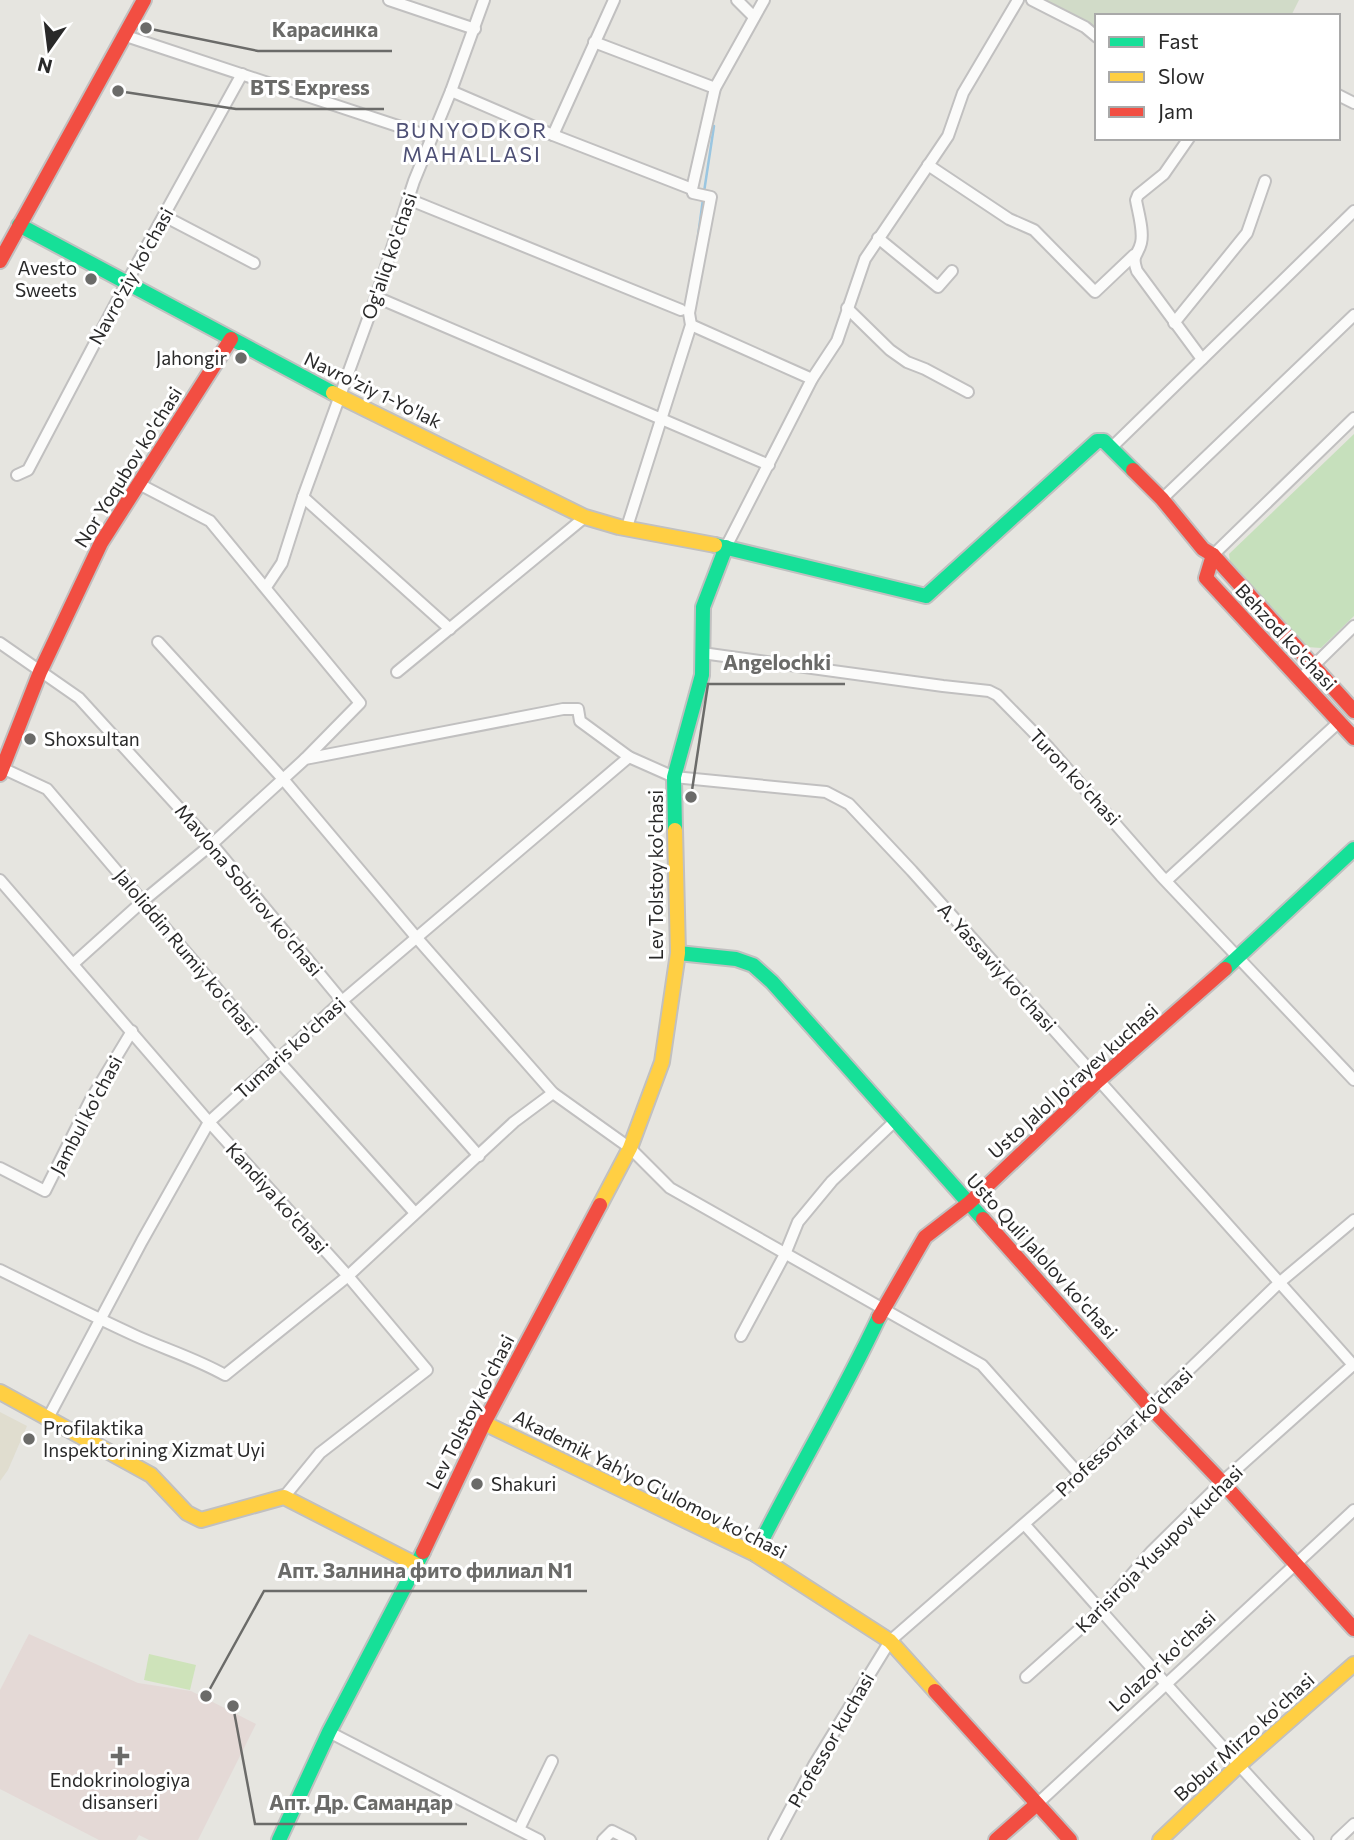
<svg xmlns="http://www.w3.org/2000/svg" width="1354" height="1840" viewBox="0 0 1354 1840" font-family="Commissioner,sans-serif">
  <rect width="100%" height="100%" fill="#e6e5e0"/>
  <!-- education -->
  <polygon fill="#e0ddcf" points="0,1412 27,1426 8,1470 0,1481"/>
  <!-- medical -->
  <polygon fill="#e4d9d6" points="29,1634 138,1683 191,1691 256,1724 198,1840 149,1840 139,1835 136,1840 99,1840 0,1789 0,1690"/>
  <!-- green -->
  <polygon fill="#c6e0bc" points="1354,434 1354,616 1321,648 1307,647 1230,562 1229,554"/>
  <!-- cemetery -->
  <polygon fill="#d1dbc8" points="1032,0 1299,0 1291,16 1097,16 1097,39"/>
  <!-- pitch -->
  <polygon fill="#cee3ba" points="149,1654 196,1665 190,1690 144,1680"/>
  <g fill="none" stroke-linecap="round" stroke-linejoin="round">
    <!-- stream -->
    <g stroke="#9ac6e1" stroke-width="2.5">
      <polyline points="704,192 714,126"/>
      <polyline points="697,244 703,199"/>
    </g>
    <defs>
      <g id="street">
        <polyline points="389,0 475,29"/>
        <polyline points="737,0 754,17"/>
        <polyline points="1032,0 1085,27 1097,37"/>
        <polyline points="123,35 431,137"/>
        <polyline points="594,42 715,88"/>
        <polyline points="451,91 553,135 692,189"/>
        <polyline points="1338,95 1354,103"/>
        <polyline points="553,135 614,0"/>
        <path d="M1189 138 1164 174 1138 195 1136 200C1138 212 1144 231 1141 243 1138 256 1131 254 1137 271L1202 359"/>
        <polyline points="928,165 1009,219 1034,230 1095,292 1134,255"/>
        <polyline points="408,199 681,310"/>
        <polyline points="164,216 254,263"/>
        <polyline points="878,238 938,287 952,271"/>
        <polyline points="376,297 769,465"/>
        <polyline points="847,308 890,350 907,362 925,369 968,392"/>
        <polyline points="1174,323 1247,233 1265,181"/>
        <polyline points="691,325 812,379"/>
        <polyline points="1111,448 1354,211"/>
        <polyline points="17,475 28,470 127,282 242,74"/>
        <polyline points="139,484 210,521 360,703 305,759"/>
        <polyline points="303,497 450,629"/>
        <polyline points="1162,499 1354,315"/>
        <polyline points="627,527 691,325 689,313 711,197 693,193 692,189 715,88 764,0"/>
        <polyline points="726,547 812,379 837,341 865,259 948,136 963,93 1018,0"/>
        <polyline points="1213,555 1354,418"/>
        <polyline points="266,587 282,563 303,497 376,297 414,181 451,91 484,0"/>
        <polyline points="158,642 283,779 416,937 553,1093 630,1148 670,1188 982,1365 1080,1475"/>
        <polyline points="0,643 79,698 212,844 342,1001 479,1156"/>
        <polyline points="702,653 943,686 989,691 997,695 1049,748 1161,876 1354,1080"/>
        <polyline points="397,672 585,517"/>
        <polyline points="1299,680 1354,626"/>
        <polyline points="2,768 47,789 276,1058 415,1213"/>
        <polyline points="0,880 209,1122 348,1276 427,1370 320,1453 284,1497"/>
        <polyline points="1167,880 1339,722"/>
        <polyline points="73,964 143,901 212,844 305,759 563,709 578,709 580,721 629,757 674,777 826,792 849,804 912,871 1354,1366"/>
        <polyline points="0,1168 45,1191 91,1099 132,1031"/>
        <path d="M0 1270C45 1292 90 1315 136 1336 165 1349 197 1359 225 1375L348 1276 514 1122 553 1093"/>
        <polyline points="741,1336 785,1254 798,1222 832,1181 895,1121"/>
        <polyline points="48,1418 142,1241 209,1122 342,1001 629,757"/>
        <path d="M1025 1525C1119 1630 1211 1737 1308 1840"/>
        <polyline points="1026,1677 1101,1610 1151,1552 1222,1482 1354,1364"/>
        <polyline points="329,1732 539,1840"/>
        <polyline points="1037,1804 1354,1510"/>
        <polyline points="519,1829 552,1761"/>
        <polyline points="603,1840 612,1831 630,1840"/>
        <polyline points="774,1840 814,1765 890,1641 1080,1475 1279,1283 1354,1220"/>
        <polyline points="1337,1840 1354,1824"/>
      </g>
      <g id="fast">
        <polyline points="19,225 333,393"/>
        <polyline points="715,545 926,596 1097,441 1104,441 1133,470"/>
        <polyline points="675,830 674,777 702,675 703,607 726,547"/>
        <polyline points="678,953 736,959 753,965 772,982 983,1219"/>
        <polyline points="1225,969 1354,849"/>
        <path d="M755 1554C795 1474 841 1398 879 1317"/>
        <polyline points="279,1840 329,1732 423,1552"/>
      </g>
      <g id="slow">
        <polyline points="333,393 585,517 619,527 715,545"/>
        <polyline points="600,1205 630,1148 662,1062 678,953 675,830"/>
        <polyline points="0,1392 151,1475 187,1513 201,1520 284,1497 417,1565"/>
        <polyline points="484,1423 755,1554 890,1641 935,1691"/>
        <polyline points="1160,1840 1238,1766 1354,1664"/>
      </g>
      <g id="jam">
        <polyline points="0,261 144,0"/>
        <polyline points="1133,470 1162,499 1203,549 1213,555 1354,711"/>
        <polyline points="1213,555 1206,578 1354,738"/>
        <polyline points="0,774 40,672 101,543 231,339"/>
        <polyline points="983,1219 1151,1408 1222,1482 1354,1629"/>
        <polyline points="879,1317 925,1237 969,1203 1098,1081 1225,969"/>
        <polyline points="423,1552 484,1423 600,1205"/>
        <polyline points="935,1691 1070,1840"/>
        <polyline points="996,1840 1037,1804"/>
      </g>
    </defs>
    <!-- street casing -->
    <use href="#street" stroke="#c1c0c0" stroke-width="14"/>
    <!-- fast casing -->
    <use href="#fast" stroke="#c1c0c0" stroke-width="18"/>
    <!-- slow casing -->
    <use href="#slow" stroke="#c1c0c0" stroke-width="18"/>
    <!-- jam casing -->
    <use href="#jam" stroke="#c1c0c0" stroke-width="18"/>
    <!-- street -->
    <use href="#street" stroke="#fbfbfa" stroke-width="10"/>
    <!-- fast -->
    <use href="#fast" stroke="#16e098" stroke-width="14"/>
    <!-- slow -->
    <use href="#slow" stroke="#ffcf43" stroke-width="14"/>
    <!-- jam -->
    <use href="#jam" stroke="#f24e42" stroke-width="14"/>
  </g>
  <!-- markers -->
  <g fill="#6b6b69" stroke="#fff" stroke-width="2.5">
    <circle cx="91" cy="279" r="7"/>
    <circle cx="241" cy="358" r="7"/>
    <circle cx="30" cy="739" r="7"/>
    <circle cx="29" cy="1439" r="7"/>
    <circle cx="477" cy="1484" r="7"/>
    <path d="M116.5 1745.5h7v7h7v7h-7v7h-7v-7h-7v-7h7z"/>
  </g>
  <g text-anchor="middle" stroke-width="6" stroke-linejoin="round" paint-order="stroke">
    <!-- street labels -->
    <g font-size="19" fill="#292929" stroke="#fff">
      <text transform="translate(389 256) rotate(-71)" y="7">Og'aliq ko'chasi</text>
      <text transform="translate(131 276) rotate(-61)" y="7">Navro'ziy ko'chasi</text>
      <text transform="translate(373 390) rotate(26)" y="7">Navro'ziy 1-Yo'lak</text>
      <text transform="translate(128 467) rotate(-58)" y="7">Nor Yoqubov ko'chasi</text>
      <text transform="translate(1286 637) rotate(47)" y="7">Behzod ko'chasi</text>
      <text transform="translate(1075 777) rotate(47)" y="7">Turon ko'chasi</text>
      <text transform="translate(656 875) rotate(-90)" y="7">Lev Tolstoy ko'chasi</text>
      <text transform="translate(249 890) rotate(50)" y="7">Mavlona Sobirov ko'chasi</text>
      <text transform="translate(186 952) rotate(50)" y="7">Jaloliddin Rumiy ko'chasi</text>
      <text transform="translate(997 967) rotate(48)" y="7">A. Yassaviy ko'chasi</text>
      <text transform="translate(290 1048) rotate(-42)" y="7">Tumaris ko'chasi</text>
      <text transform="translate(1073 1081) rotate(-42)" y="7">Usto Jalol Jo'rayev kuchasi</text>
      <text transform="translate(86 1115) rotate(-62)" y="7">Jambul ko'chasi</text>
      <text transform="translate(277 1198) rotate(48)" y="7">Kandiya ko'chasi</text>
      <text transform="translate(1042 1256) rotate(48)" y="7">Usto Quli Jalolov ko'chasi</text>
      <text transform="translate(470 1412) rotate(-63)" y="7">Lev Tolstoy ko'chasi</text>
      <text transform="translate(1124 1432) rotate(-43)" y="7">Professorlar ko'chasi</text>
      <text transform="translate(650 1484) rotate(27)" y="7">Akademik Yah'yo G'ulomov ko'chasi</text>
      <text transform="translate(1159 1549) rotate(-45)" y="7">Karisiroja Yusupov kuchasi</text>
      <text transform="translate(1162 1661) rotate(-43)" y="7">Lolazor ko'chasi</text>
      <text transform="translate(1244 1737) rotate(-42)" y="7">Bobur Mirzo ko'chasi</text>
      <text transform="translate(831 1740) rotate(-60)" y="7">Professor kuchasi</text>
    </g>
    <!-- poi labels -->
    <g font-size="19" fill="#292929" stroke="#fff" text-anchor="start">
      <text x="77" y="275" text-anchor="end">Avesto<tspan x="77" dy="22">Sweets</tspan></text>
      <text x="227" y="365" text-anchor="end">Jahongir</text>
      <text x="44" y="746">Shoxsultan</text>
      <text x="43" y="1435">Profilaktika<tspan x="43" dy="22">Inspektorining Xizmat Uyi</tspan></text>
      <text x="491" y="1491">Shakuri</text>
      <text x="120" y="1787" text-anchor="middle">Endokrinologiya<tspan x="120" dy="22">disanseri</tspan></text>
    </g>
    <!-- neighbourhood labels -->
    <g font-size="21" letter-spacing="2" fill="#4e5075" stroke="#fff">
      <text x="472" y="138">BUNYODKOR<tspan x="472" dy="24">MAHALLASI</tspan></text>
    </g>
  </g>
  <!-- callouts -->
  <path fill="none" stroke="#6b6b69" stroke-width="2.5" d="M146 28L258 51H392M118 91L236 109H384M691 797L708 684H845M206 1696L264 1591H587M233 1706L255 1824H467"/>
  <g fill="#6b6b69" stroke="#fff" stroke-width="2.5">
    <circle cx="146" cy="28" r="7"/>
    <circle cx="118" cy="91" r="7"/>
    <circle cx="691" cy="797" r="7"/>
    <circle cx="206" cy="1696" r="7"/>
    <circle cx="233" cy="1706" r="7"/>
  </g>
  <g font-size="21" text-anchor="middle" font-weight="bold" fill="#6b6b69" stroke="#fff" stroke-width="6" stroke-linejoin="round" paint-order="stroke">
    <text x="325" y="37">Карасинка</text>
    <text x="310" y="95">BTS Express</text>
    <text x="777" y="670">Angelochki</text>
    <text x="425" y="1578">Апт. Залнина фито филиал N1</text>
    <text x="361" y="1810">Апт. Др. Самандар</text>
  </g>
  <!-- legend -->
  <rect x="1095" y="14" width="245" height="126" fill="#ffffff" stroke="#a9a9a9" stroke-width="2"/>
  <rect x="1109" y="37" width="35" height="10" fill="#16e098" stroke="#a9a9a9" stroke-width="2"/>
  <text x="1158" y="49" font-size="21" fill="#292929">Fast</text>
  <rect x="1109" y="72" width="35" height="10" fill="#ffcf43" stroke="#a9a9a9" stroke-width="2"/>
  <text x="1158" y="84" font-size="21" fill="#292929">Slow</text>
  <rect x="1109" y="107" width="35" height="10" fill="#f24e42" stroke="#a9a9a9" stroke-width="2"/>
  <text x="1158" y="119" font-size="21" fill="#292929">Jam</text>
  <!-- north arrow -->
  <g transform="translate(49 49) rotate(194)" stroke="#ffffff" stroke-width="5" paint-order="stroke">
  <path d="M0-5L12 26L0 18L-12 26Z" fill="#292929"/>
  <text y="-10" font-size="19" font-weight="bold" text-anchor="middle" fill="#292929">N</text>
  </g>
</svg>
